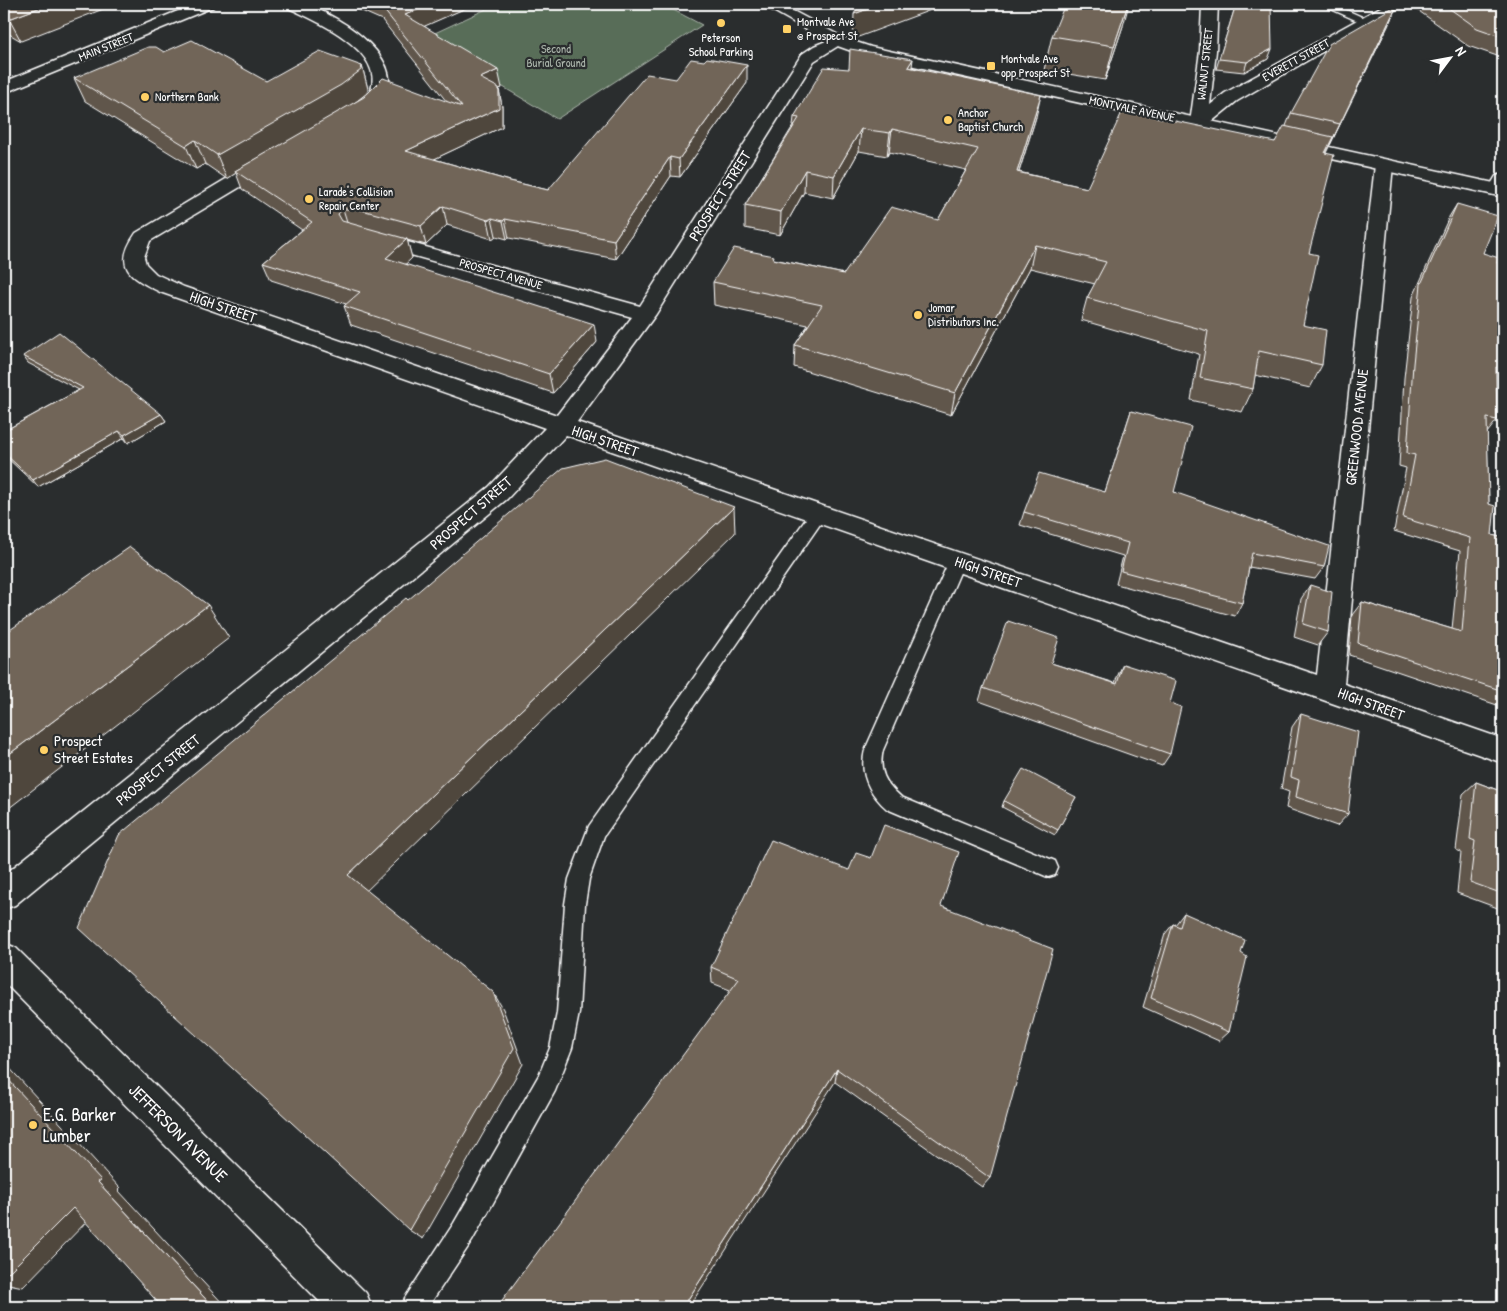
<svg xmlns="http://www.w3.org/2000/svg" width="1507" height="1311" viewBox="0 0 1507 1311" font-family="'Patrick Hand',sans-serif">
  <rect width="100%" height="100%" fill="#2a2d2e"/>
  <filter id="ink" filterUnits="userSpaceOnUse"><feTurbulence type="fractalNoise" baseFrequency=".02" numOctaves="2"/><feDisplacementMap in="SourceGraphic" scale="10" xChannelSelector="R" yChannelSelector="G"/><feConvolveMatrix kernelMatrix="1 2 1 2 8 2 1 2 1" color-interpolation-filters="sRGB"/></filter>
  <g filter="url(#ink)">
    <!-- green -->
    <polygon fill="#586d58" stroke="#acb6ac" points="497,4 662,4 702,25 557,119 422,39"/>
    <g fill="none" stroke-linecap="round" stroke-linejoin="round">
      <defs>
        <g id="lane">
          <polygon points="1320,4 1333,4 1371,21 1362,23"/>
          <polygon points="1376,4 1390,4 1395,7 1390,10"/>
          <polygon points="819,507 825,509 827,513 825,517 604,836 589,879 585,904 579,1013 572,1048 555,1091 472,1241 428,1307 402,1307 405,1298 454,1223 539,1075 550,1048 557,1013 565,904 569,879 589,826 813,509"/>
          <path d="M957 555 963 557 965 561 883 750C878 771 885 783 901 797L1055 861 1058 868 1055 875 1048 877 887 809C869 793 859 774 865 750L949 561 951 557Z"/>
        </g>
        <g id="street">
          <path d="M283 4C290 4 299 2 306 5 339 15 417 64 379 105 372 112 366 116 356 114L353 110C359 102 368 99 371 90 385 50 313 19 286 7Z"/>
          <polygon points="1202,4 1218,4 1216,51 1210,105 1225,93 1386,4 1405,4 1237,101 1205,127 1193,127 1190,123 1200,51"/>
          <path d="M838 36 846 41 814 61 656 314 577 422 1317 675 1375 165 1377 161H1391L1393 165 1344 684 1503 739V763L566 435 507 499 15 905 4 909V875L489 487 545 428 160 292C129 277 113 266 136 233L263 157H277L279 161 277 165 150 241 144 257 146 264 156 274 184 287 557 415 632 317 368 243 365 239 368 235H382L640 306 802 54 814 46Z"/>
          <polygon points="1503,174 1503,193 1490,193 1488,189 1496,176"/>
          <polygon points="4,943 16,948 366,1293 372,1307 325,1307 4,982"/>
        </g>
        <g id="primary">
          <polygon points="195,4 216,4 213,7 4,93 4,82"/>
          <polygon points="761,4 780,4 844,38 871,47 1503,185 1503,197 860,54 832,44"/>
        </g>
      </defs>
      <!-- lane casing -->
      <use href="#lane" stroke="#fff" stroke-width="3"/>
      <!-- street casing -->
      <use href="#street" stroke="#fff" stroke-width="3"/>
      <!-- primary casing -->
      <use href="#primary" stroke="#fff" stroke-width="3"/>
      <!-- lane -->
      <use href="#lane" fill="#2a2d2e" fill-rule="evenodd"/>
      <!-- street -->
      <use href="#street" fill="#2a2d2e" fill-rule="evenodd"/>
      <!-- primary -->
      <use href="#primary" fill="#2a2d2e" fill-rule="evenodd"/>
    </g>
    <!-- wall -->
    <g fill="#61574c" stroke="#fff">
      <polygon points="4,4 21,41 4,31"/>
      <polygon points="346,4 475,4 424,26 502,88 499,89 502,107 502,127 434,159 510,181 548,190 676,79 747,83 680,177 671,176 616,259 509,238 507,239 496,236 492,239 447,225 426,245 407,240 412,258 405,264 597,342 553,393 351,325 344,306 346,304 271,280 263,262 302,230 242,189 236,173 227,179 205,164 196,169 85,101 74,78 164,52 266,81 362,66 368,89 367,93 357,101 447,102 382,20"/>
      <polygon points="1236,4 1268,59 1244,72 1216,69"/>
      <polygon points="1409,4 1503,4 1503,58 1468,46"/>
      <polygon points="1397,5 1388,26 1326,153 1309,253 1303,325 1322,365 1310,388 1255,375 1253,389 1242,412 1191,400 1199,354 1081,320 1087,298 1095,284 1030,268 951,415 794,367 795,345 808,325 714,305 713,282 774,259 844,274 938,220 966,170 889,152 887,156 859,151 833,198 804,192 780,235 745,228 745,205 793,126 794,117 849,69 912,67 1036,117 1019,172 1087,188 1275,142 1286,126 1291,113"/>
      <polygon points="1123,26 1105,80 1044,70 1052,36"/>
      <polygon points="1457,204 1483,253 1497,263 1503,264 1503,323 1501,322 1499,368 1496,373 1497,420 1487,433 1489,504 1492,535 1503,538 1503,707 1349,655 1352,615 1362,602 1452,629 1460,551 1394,531 1406,468 1399,466 1404,378 1413,297 1449,217"/>
      <polygon points="23,356 161,414 166,421 128,443 124,438 38,487 4,455 4,431 79,390 28,363"/>
      <polygon points="1131,411 1174,492 1324,567 1315,579 1249,567 1242,603 1235,616 1116,584 1123,556 1020,525 1024,512 1105,492"/>
      <polygon points="1310,585 1328,632 1318,645 1294,637 1301,599"/>
      <polygon points="1051,663 1115,683 1117,677 1123,664 1170,703 1170,754 1162,766 979,701 983,688"/>
      <polygon points="1301,714 1348,814 1337,826 1286,808 1289,792 1281,789 1292,727"/>
      <polygon points="1476,782 1503,792 1503,910 1457,893 1461,852 1456,850 1463,794"/>
      <polygon points="1076,797 1055,835 1002,807 1004,801"/>
      <polygon points="941,906 990,1178 982,1187 835,1082 730,990 712,983 711,967"/>
      <polygon points="1184,913 1241,953 1229,1032 1219,1041 1143,1007 1165,934 1173,924 1175,925"/>
    </g>
    <!-- shaded-wall -->
    <g fill="#4f473e" stroke="#fff">
      <polygon points="49,4 116,4 21,41 9,19"/>
      <polygon points="431,4 475,4 409,33 405,15"/>
      <polygon points="881,4 947,4 853,39 854,14"/>
      <polygon points="1128,4 1129,4 1123,26 1105,80 1114,46"/>
      <polygon points="1397,5 1388,26 1330,145 1340,124"/>
      <polygon points="1272,49 1268,59 1244,72 1247,62"/>
      <polygon points="913,59 910,81 908,67"/>
      <polygon points="747,65 747,83 680,177 679,159"/>
      <polygon points="362,66 368,89 367,93 348,108 235,171 236,173 227,179 217,155"/>
      <polygon points="498,70 502,88 499,89 502,107 502,127 411,170 406,151 499,108 480,78"/>
      <polygon points="1041,95 1036,117 1012,194 1017,172"/>
      <polygon points="861,129 859,151 833,198 834,176"/>
      <polygon points="892,129 889,152 887,156 890,133"/>
      <polygon points="195,140 205,164 196,169 186,146"/>
      <polygon points="670,157 671,176 616,259 614,240"/>
      <polygon points="805,170 804,192 780,235 781,212"/>
      <polygon points="443,206 447,225 426,245 421,226"/>
      <polygon points="343,209 349,228 344,233 338,214"/>
      <polygon points="492,218 496,236 492,239 488,220"/>
      <polygon points="505,219 509,238 507,239 503,221"/>
      <polygon points="407,239 412,258 392,277 386,258"/>
      <polygon points="1035,245 1030,268 951,415 955,393"/>
      <polygon points="594,324 597,342 553,393 549,374"/>
      <polygon points="161,414 166,421 128,443 124,435"/>
      <polygon points="119,431 124,438 38,487 33,480"/>
      <polygon points="734,507 735,533 362,895 348,875"/>
      <polygon points="208,605 229,638 4,812 4,758"/>
      <polygon points="493,992 503,1009 523,1064 423,1239 409,1230"/>
      <polygon points="4,1062 120,1188 118,1190 226,1307 213,1307 98,1182 4,1075"/>
      <polygon points="837,1069 835,1082 689,1307 683,1307"/>
      <polygon points="73,1208 93,1215 23,1287 4,1283 4,1277"/>
    </g>
    <!-- building -->
    <g fill="#716558" stroke="#fff">
      <polygon points="4,4 49,4 9,19 4,16"/>
      <polygon points="379,4 431,4 405,15 498,70 480,78 499,88 499,108 406,151 510,181 548,190 647,74 676,79 691,59 704,61 707,58 747,65 679,159 670,157 614,240 505,219 503,221 492,218 488,220 443,206 421,226 358,209 343,209 338,214 342,221 407,239 386,258 594,324 549,374 344,306 360,292 263,262 312,222 235,171 364,97 383,78 462,107"/>
      <polygon points="860,4 881,4 854,14"/>
      <polygon points="1065,4 1128,4 1114,46 1052,36"/>
      <polygon points="1236,4 1271,4 1272,49 1247,62 1219,59"/>
      <polygon points="1443,4 1503,4 1503,37 1477,28"/>
      <polygon points="1397,5 1340,124 1291,113 1329,44"/>
      <polygon points="192,40 266,81 320,51 362,66 361,70 341,85 217,155 195,140 186,146 74,78 148,47 156,47 164,52"/>
      <polygon points="850,49 913,59 908,67 1041,95 1017,172 1087,188 1123,110 1275,142 1284,126 1333,137 1325,153 1334,155 1309,253 1318,255 1303,325 1326,330 1322,365 1259,351 1253,389 1200,378 1208,331 1087,298 1106,262 1035,245 955,393 795,345 822,305 713,282 734,248 774,256 773,259 844,274 891,207 938,220 978,149 892,129 890,133 861,129 834,176 805,170 781,212 745,205 799,118 794,117 824,67 849,69"/>
      <polygon points="1457,204 1498,216 1483,253 1499,258 1497,263 1503,264 1503,307 1501,306 1499,368 1496,367 1497,420 1487,418 1489,504 1495,506 1492,535 1503,538 1503,691 1358,643 1362,602 1462,632 1470,538 1403,518 1415,455 1407,453 1413,364 1421,284"/>
      <polygon points="59,332 161,414 124,435 119,431 33,480 4,453 4,431 83,388 23,356"/>
      <polygon points="1131,411 1191,427 1174,492 1329,546 1324,567 1252,553 1242,603 1121,571 1128,543 1024,512 1039,473 1105,492"/>
      <polygon points="605,458 734,507 348,875 493,992 514,1048 409,1230 79,928 119,835 406,598 408,600 563,468"/>
      <polygon points="130,547 208,605 4,758 4,634"/>
      <polygon points="1310,585 1332,592 1328,632 1303,624"/>
      <polygon points="1008,621 1059,638 1051,663 1117,684 1123,664 1176,681 1170,703 1181,707 1170,754 983,688"/>
      <polygon points="1301,714 1358,732 1348,814 1296,797 1299,780 1291,777"/>
      <polygon points="1023,769 1076,797 1058,830 1004,801"/>
      <polygon points="1476,782 1503,792 1503,894 1470,882 1475,841 1470,839"/>
      <polygon points="884,825 959,852 941,906 1053,949 990,1178 837,1069 683,1307 505,1307 500,1303 739,979 711,967 771,840 849,870 856,853 871,858"/>
      <polygon points="1184,913 1245,940 1241,953 1247,957 1229,1032 1151,998 1173,924 1180,927"/>
      <polygon points="4,1075 101,1180 98,1182 213,1307 162,1307 73,1208 4,1277"/>
    </g>
  </g>
  <!-- markers -->
  <g fill="#ffd166" stroke="#2a2d2e" stroke-width="2">
    <circle cx="721" cy="23" r="5"/>
    <rect x="782" y="24" width="10" height="10" rx="2.5"/>
    <rect x="986" y="61" width="10" height="10" rx="2.5"/>
    <circle cx="145" cy="97" r="5"/>
    <circle cx="948" cy="120" r="5"/>
    <circle cx="309" cy="199" r="5"/>
    <circle cx="918" cy="315" r="5"/>
    <circle cx="44" cy="750" r="5"/>
    <circle cx="33" cy="1125" r="5"/>
  </g>
  <g text-anchor="middle" stroke-width="4.5" stroke-linejoin="round" paint-order="stroke">
    <!-- far-poi labels -->
    <g font-size="12" fill="#fff" stroke="#2a2d2e" text-anchor="start">
      <text x="797" y="26">Montvale Ave<tspan x="797" dy="14">@ Prospect St</tspan></text>
      <text x="721" y="42" text-anchor="middle">Peterson<tspan x="721" dy="14">School Parking</tspan></text>
      <text x="1001" y="63">Montvale Ave<tspan x="1001" dy="14">opp Prospect St</tspan></text>
      <text x="155" y="101">Northern Bank</text>
      <text x="958" y="117">Anchor<tspan x="958" dy="14">Baptist Church</tspan></text>
      <text x="319" y="196">Larade's Collision<tspan x="319" dy="14">Repair Center</tspan></text>
      <text x="928" y="312">Jomar<tspan x="928" dy="14">Distributors Inc.</tspan></text>
    </g>
    <!-- far-street labels -->
    <g font-size="12" fill="#fff" stroke="#2a2d2e">
      <text transform="translate(106 47) rotate(-22)" y="4">MAIN STREET</text>
      <text transform="translate(1296 60) rotate(-29)" y="4">EVERETT STREET</text>
      <text transform="translate(1205 64) rotate(-84)" y="4">WALNUT STREET</text>
      <text transform="translate(1132 109) rotate(12)" y="4">MONTVALE AVENUE</text>
      <text transform="translate(501 274) rotate(16)" y="4">PROSPECT AVENUE</text>
    </g>
    <!-- far-park labels -->
    <g font-size="12" fill="#acb6ac" stroke="#2a2d2e">
      <text x="556" y="53">Second<tspan x="556" dy="14">Burial Ground</tspan></text>
    </g>
    <!-- street labels -->
    <g font-size="15" fill="#fff" stroke="#2a2d2e">
      <text transform="translate(720 196) rotate(-58)" y="5">PROSPECT STREET</text>
      <text transform="translate(223 307) rotate(19)" y="5">HIGH STREET</text>
      <text transform="translate(1357 427) rotate(-84)" y="5">GREENWOOD AVENUE</text>
      <text transform="translate(605 441) rotate(19)" y="5">HIGH STREET</text>
      <text transform="translate(471 513) rotate(-41)" y="5">PROSPECT STREET</text>
      <text transform="translate(988 572) rotate(19)" y="5">HIGH STREET</text>
      <text transform="translate(1371 704) rotate(20)" y="5">HIGH STREET</text>
      <text transform="translate(158 770) rotate(-39)" y="5">PROSPECT STREET</text>
    </g>
    <!-- poi labels -->
    <g font-size="15" fill="#fff" stroke="#2a2d2e" text-anchor="start">
      <text x="54" y="746">Prospect<tspan x="54" dy="17">Street Estates</tspan></text>
    </g>
    <!-- near-poi labels -->
    <g font-size="18" fill="#fff" stroke="#2a2d2e" text-anchor="start">
      <text x="43" y="1121">E.G. Barker<tspan x="43" dy="21">Lumber</tspan></text>
    </g>
    <!-- near-street labels -->
    <g font-size="18" fill="#fff" stroke="#2a2d2e">
      <text transform="translate(178 1133) rotate(45)" y="6">JEFFERSON AVENUE</text>
    </g>
  </g>
  <!-- margin -->
  <rect width="1507" height="1311" fill="none" stroke="#2a2d2e" stroke-width="20"/>
  <rect x="10" y="10" width="1487" height="1291" fill="none" stroke="#fff" stroke-width="2" filter="url(#ink)"/>
  <!-- north arrow -->
  <g transform="translate(1450 58) rotate(58)" stroke="#2a2d2e" stroke-width="4" paint-order="stroke">
  <path d="M0-4L9 19L0 12L-9 19Z" fill="#ffffff"/>
  <text y="-8" font-size="14" font-weight="bold" text-anchor="middle" fill="#ffffff">N</text>
  </g>
</svg>
